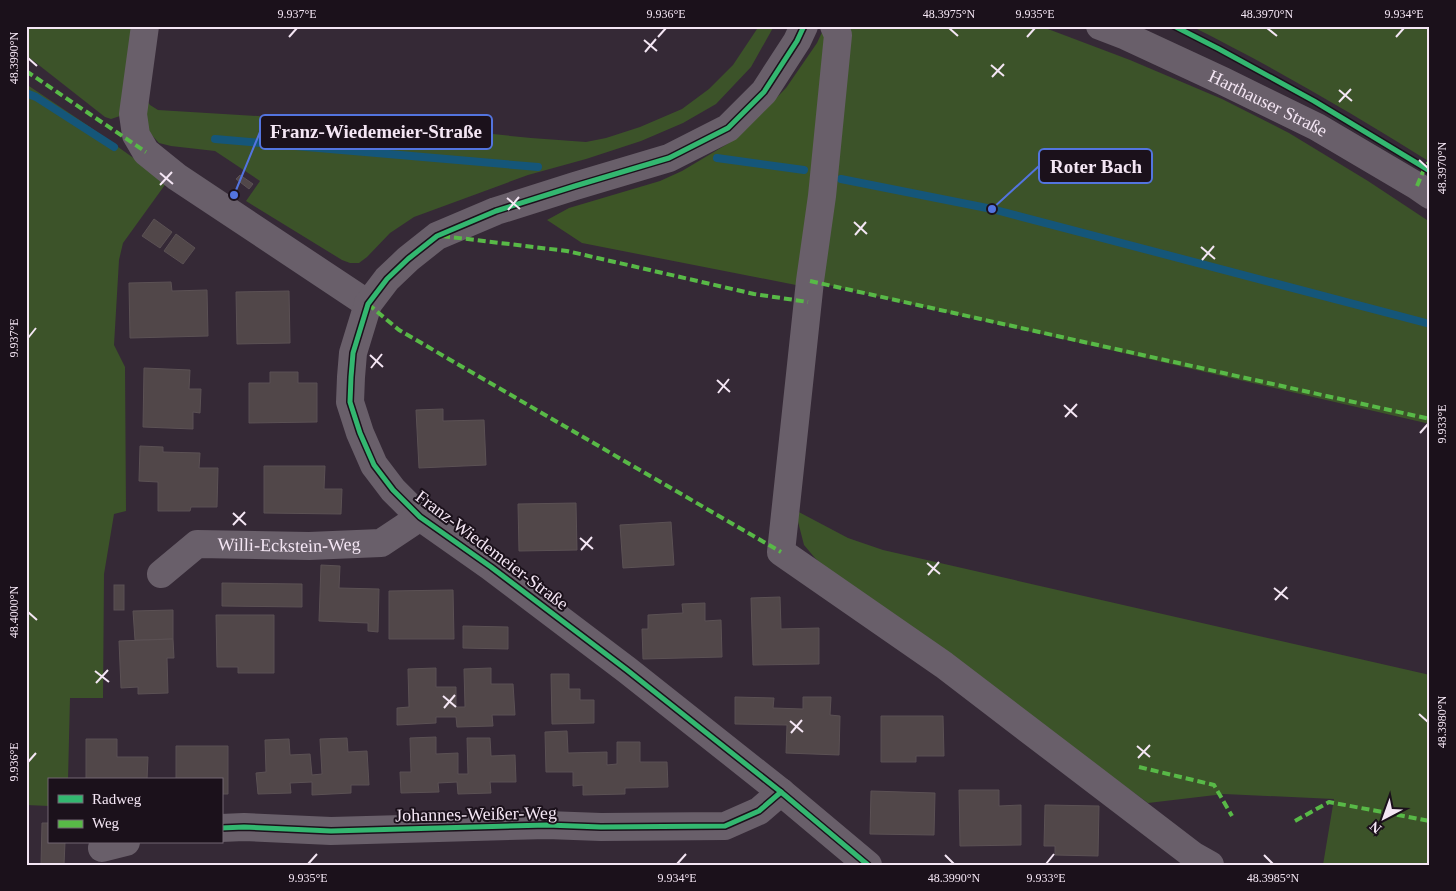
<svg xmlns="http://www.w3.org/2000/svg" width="1456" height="891" viewBox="0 0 1456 891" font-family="'Times New Roman',serif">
  <rect width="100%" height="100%" fill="#352936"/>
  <!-- green -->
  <g fill="#3c5329">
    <polygon points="26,26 133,26 120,116 111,119 105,117 26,55"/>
    <polygon points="759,26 774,26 751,67 716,104 683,123 641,141 586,159 528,175 414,217 390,233 367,257 359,263 350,263 342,260 246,201 260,181 215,151 171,146 159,143 147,130 146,99 150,105 158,110 405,125 531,138 586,142 606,138 640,127 682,109 709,89 733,65"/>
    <polygon points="843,26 1040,26 1130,60 1222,99 1289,133 1368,181 1430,222 1430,424 820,283"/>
    <path d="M1191 26H1430V162C1352 113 1273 67 1191 26Z"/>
    <polygon points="26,84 93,129 167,182 123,243 119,260 114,345 125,367 126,511 114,514 104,574 103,698 70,698 68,780 49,780 49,806 26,805"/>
    <polygon points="795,510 848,538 883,550 1430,675 1430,865 1323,865 1334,799 1224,794 1148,803 830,572 815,558 804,545"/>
  </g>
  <!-- forest -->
  <polygon fill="#3d5526" points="824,28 826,43 801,286 582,243 547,220 569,208 660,181 682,171 729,143 753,122 786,88 817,43"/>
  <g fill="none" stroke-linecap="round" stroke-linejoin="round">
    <!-- stream -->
    <g stroke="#155679" stroke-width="8">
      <polyline points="26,93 36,97 114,147"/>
      <polyline points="215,139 538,167"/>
      <polyline points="717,158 804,170"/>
      <polyline points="841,179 992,209 1430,324"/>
    </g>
  </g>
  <!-- building -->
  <g fill="#514749" stroke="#5b5154">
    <polygon points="240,175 253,184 249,189 236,179"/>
    <polygon points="154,219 172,232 160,248 142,236"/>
    <polygon points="176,234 195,248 183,264 164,251"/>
    <polygon points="171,282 172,291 207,290 208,336 130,338 129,283"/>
    <polygon points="289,291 290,343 237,344 236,292"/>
    <polygon points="144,368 190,370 189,389 201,389 200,413 193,412 193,429 143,427"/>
    <polygon points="270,372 298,372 298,383 317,383 317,422 249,423 249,383 270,383"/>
    <polygon points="443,409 443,421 484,420 486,465 419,468 416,410"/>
    <polygon points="140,446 163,447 163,452 200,453 199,468 218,468 217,507 191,507 190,511 158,511 158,482 139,481"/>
    <polygon points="264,466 325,466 324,489 342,489 341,514 264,513"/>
    <polygon points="576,503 577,550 519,551 518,504"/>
    <polygon points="671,522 674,565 623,568 620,525"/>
    <polygon points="321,565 340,566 339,588 379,589 378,632 368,631 368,623 319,621"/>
    <polygon points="222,583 302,584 302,607 222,606"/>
    <rect x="114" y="585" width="10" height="25"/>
    <polygon points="453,590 454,639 389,639 389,591"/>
    <polygon points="780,597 781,629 819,628 819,664 753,665 751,598"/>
    <polygon points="705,603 705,621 721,620 722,657 643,659 642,629 648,629 648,615 683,613 682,604"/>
    <polygon points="173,610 173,639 135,640 133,611"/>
    <polygon points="216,615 274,615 274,673 238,673 238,667 217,667"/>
    <polygon points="463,626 508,627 508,649 463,648"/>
    <polygon points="173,639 174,658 167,658 168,693 138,694 138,687 121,688 119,641"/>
    <polygon points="436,668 436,687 456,687 456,707 465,707 464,669 491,668 491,684 513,684 515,715 492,715 493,726 457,727 456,717 436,717 436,723 397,725 397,708 409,707 408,669"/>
    <polygon points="551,674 569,674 569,689 580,689 580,700 594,700 594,723 552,724"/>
    <polygon points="735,697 774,698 773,708 803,709 803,697 831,697 830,715 840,716 839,755 786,753 787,725 735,724"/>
    <polygon points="881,716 943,716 944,756 916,756 916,762 881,762"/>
    <polygon points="567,731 568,753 607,752 607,765 617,764 617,742 640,742 640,762 667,762 668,787 625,788 625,794 583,795 583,785 573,786 573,772 546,772 545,732"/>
    <polygon points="436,737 436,754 458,753 458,774 468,774 467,738 490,738 491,756 515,755 516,782 490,782 491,793 458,794 457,782 438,783 439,792 401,793 400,772 411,772 410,738"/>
    <polygon points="347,738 348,752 367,751 369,785 351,785 351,793 312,795 312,782 290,783 291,793 258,794 256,773 266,772 265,740 289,739 290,755 310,754 312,775 322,774 320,739"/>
    <polygon points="86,739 117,739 117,757 148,757 147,780 86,780"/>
    <polygon points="176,746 228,746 228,794 221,794 221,780 176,780"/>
    <polygon points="959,790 999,790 999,806 1021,805 1021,845 960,846"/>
    <polygon points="871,791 935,793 934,835 870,834"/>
    <polygon points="1045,805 1099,806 1098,856 1055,855 1055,846 1044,846"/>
    <polygon points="42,823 49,823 49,842 65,842 64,865 41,865"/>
  </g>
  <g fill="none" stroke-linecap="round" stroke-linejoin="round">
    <!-- minor -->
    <g stroke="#695f6a" stroke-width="28">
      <polyline points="145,26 133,114 136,135 146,152 177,177 368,304"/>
      <polyline points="804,26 797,41 764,92 728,128 669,158 575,186 496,211 437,236 408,259 387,279 368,304 353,353 351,377 350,402 360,433 374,465 393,490 420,517 491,567 627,670 781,792 868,865"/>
      <polyline points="834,26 838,35 822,196 810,281 781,552 944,665 1194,856 1210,865"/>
      <path id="s1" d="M1100 26 1126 36 1223 81 1317 127 1417 186 1430 195"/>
      <path id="s2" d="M161 574 197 544 309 546 381 543 420 517"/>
      <polyline points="221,828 244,827 331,831 547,825 601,827 725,826 759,811 781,792"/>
      <polyline points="102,848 126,842"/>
    </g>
    <!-- quiet -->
    <g stroke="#58b947" stroke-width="4" stroke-dasharray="8 4" stroke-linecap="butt">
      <polyline points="26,71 146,152"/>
      <polyline points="1417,186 1425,167 1430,161"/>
      <polyline points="442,236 567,251 754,294 808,302"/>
      <polyline points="810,281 1430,419"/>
      <polyline points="368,304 399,330 781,552"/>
      <polyline points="1139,767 1214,785 1232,816"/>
      <polyline points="1295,821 1329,802 1430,821"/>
    </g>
    <defs>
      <g id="cycleway">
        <polyline points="804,26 797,41 764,92 728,128 669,158 575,186 496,211 437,236 408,259 387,279 368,304 353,353 351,377 350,402 360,433 374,465 393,490 420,517 491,567 627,670 781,792 868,865"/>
        <polyline points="1174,26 1219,49 1314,101 1430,171"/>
        <polyline points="221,828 244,827 331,831 547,825 601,827 725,826 759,811 781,792"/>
      </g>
    </defs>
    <!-- cycleway casing -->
    <use href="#cycleway" stroke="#1b111b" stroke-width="8"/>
    <!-- cycleway -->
    <use href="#cycleway" stroke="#33b770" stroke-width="5"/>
  </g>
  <!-- ticks -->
  <path fill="none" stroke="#f4e6f4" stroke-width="2" d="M949 28 958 36M1267 28 1277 36M289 37 297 28M658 37 666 28M1027 37 1035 28M1396 37 1404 28M644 40 657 51M645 52 656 39M28 58 37 66M991 65 1004 76M992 77 1004 64M1339 90 1352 101M1339 102 1351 89M1419 160 1428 168M160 173 173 184M160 185 172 172M507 198 520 209M508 210 519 197M854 222 867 234M855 235 866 222M1201 247 1215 259M1202 260 1214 246M28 338 36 328M370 355 383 367M371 368 382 354M717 380 730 392M718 393 729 379M1064 405 1077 417M1065 417 1077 404M1420 433 1428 424M233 513 246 525M233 525 245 512M580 538 593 549M581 550 592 537M927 563 940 574M928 575 939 562M1274 588 1288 599M1275 600 1287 587M28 612 37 620M95 671 109 682M96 683 108 670M443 696 456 707M444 708 455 695M1419 714 1428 722M790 721 803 732M791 733 802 720M1137 746 1150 757M1138 758 1150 745M28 762 36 753M945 855 954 864M1264 855 1273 864M308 864 317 854M677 864 686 854M1046 864 1054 854"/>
  <g text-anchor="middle" stroke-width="4" stroke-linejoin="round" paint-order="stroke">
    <!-- street labels -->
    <g font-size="18" fill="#f4e6f4" stroke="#1b111b">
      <text dy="6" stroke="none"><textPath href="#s1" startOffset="185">Harthauser Straße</textPath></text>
      <text dy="6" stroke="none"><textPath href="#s2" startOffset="139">Willi-Eckstein-Weg</textPath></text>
      <text transform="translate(492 550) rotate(37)" y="6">Franz-Wiedemeier-Straße</text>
      <text transform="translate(476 814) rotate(-1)" y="6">Johannes-Weißer-Weg</text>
    </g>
  </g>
  <!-- callouts -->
  <path fill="none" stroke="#5374df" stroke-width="2" d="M234 195L260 132M992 209L1039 166"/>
  <g fill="#5374df" stroke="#1b111b" stroke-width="2">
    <circle cx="234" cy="195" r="5"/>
    <circle cx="992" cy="209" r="5"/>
  </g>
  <g fill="#1b111b" stroke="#5374df" stroke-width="2">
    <rect x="260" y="115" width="232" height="34" rx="5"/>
    <rect x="1039" y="149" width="113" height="34" rx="5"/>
  </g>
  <g font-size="19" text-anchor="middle" font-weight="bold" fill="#f4e6f4">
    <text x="376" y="138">Franz-Wiedemeier-Straße</text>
    <text x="1096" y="173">Roter Bach</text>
  </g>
  <!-- border -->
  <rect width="1456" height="891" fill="none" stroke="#1b111b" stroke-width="55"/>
  <!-- legend -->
  <rect x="48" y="778" width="175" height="65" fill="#1b111b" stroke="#726672"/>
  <rect x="58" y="795" width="25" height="8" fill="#33b770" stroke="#726672"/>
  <text x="92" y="804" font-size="15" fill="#f4e6f4">Radweg</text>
  <rect x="58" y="820" width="25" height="8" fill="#58b947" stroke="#726672"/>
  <text x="92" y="828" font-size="15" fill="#f4e6f4">Weg</text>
  <!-- north arrow -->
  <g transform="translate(1384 818) rotate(221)" stroke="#1b111b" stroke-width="4" paint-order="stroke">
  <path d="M0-4L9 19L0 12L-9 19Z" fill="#f4e6f4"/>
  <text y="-8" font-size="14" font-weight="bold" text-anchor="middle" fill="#f4e6f4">N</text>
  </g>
  <rect x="28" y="28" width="1400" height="836" fill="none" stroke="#f4e6f4" stroke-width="2"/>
  <g font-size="12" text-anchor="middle" fill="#f4e6f4">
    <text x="297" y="18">9.937°E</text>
    <text x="666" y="18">9.936°E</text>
    <text x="949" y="18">48.3975°N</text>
    <text x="1035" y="18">9.935°E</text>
    <text x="1267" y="18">48.3970°N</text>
    <text x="1404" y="18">9.934°E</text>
    <text transform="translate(14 58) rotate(-90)" y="4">48.3990°N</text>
    <text transform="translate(1442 168) rotate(-90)" y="4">48.3970°N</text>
    <text transform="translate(14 338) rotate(-90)" y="4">9.937°E</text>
    <text transform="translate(1442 424) rotate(-90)" y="4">9.933°E</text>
    <text transform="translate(14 612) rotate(-90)" y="4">48.4000°N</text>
    <text transform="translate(1442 722) rotate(-90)" y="4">48.3980°N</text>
    <text transform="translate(14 762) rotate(-90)" y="4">9.936°E</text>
    <text x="308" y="882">9.935°E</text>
    <text x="677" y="882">9.934°E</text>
    <text x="954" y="882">48.3990°N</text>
    <text x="1046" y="882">9.933°E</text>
    <text x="1273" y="882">48.3985°N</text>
  </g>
</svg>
